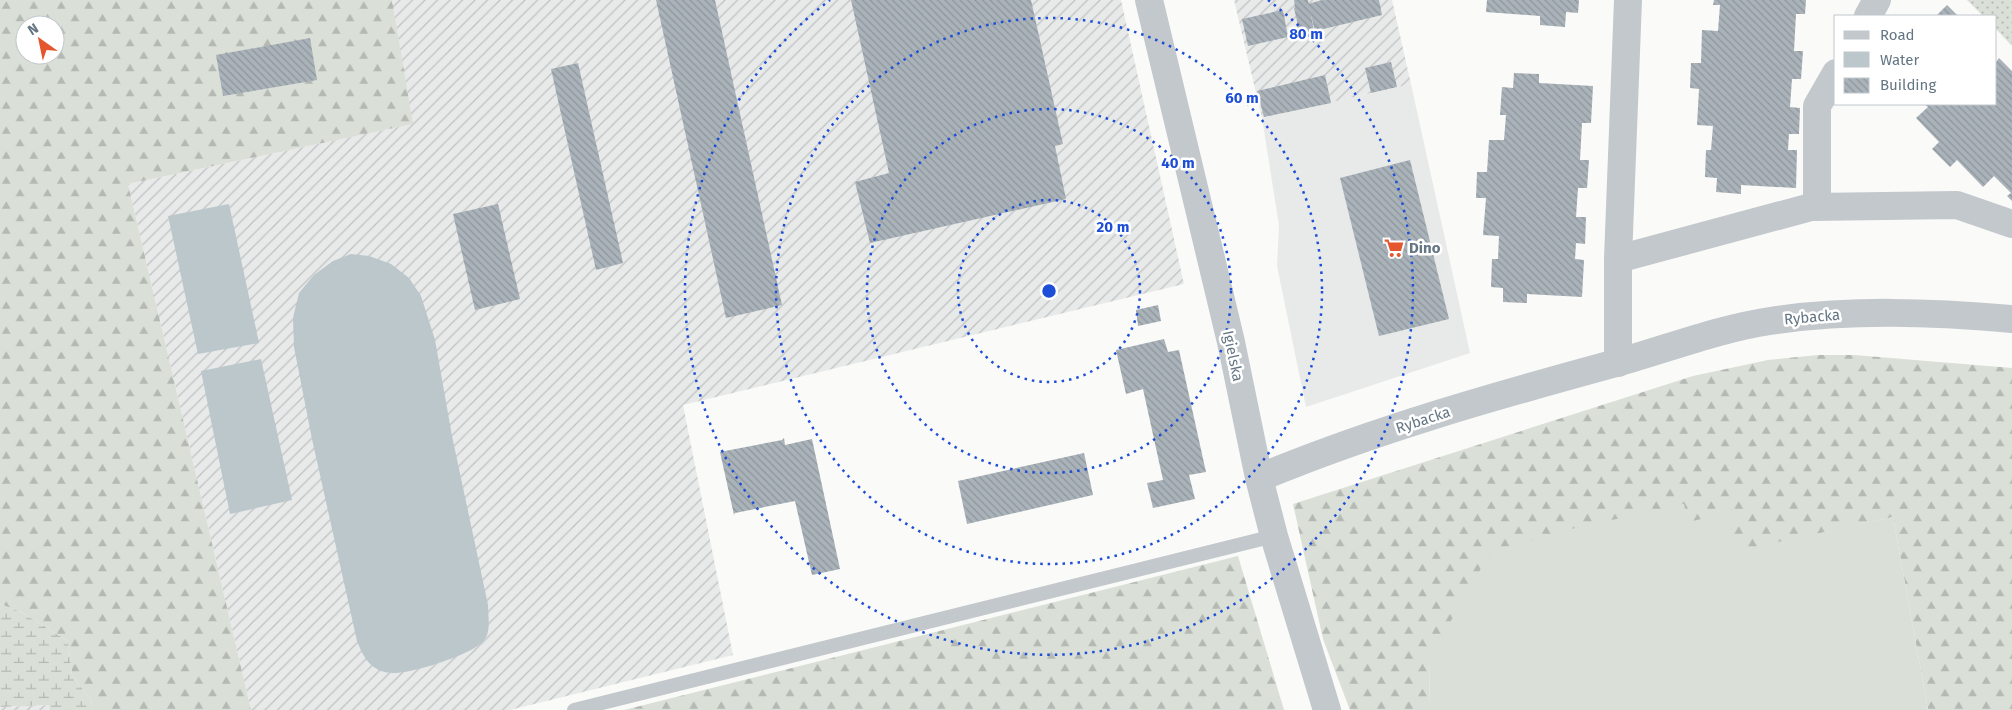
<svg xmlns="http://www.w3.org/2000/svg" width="2012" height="710" viewBox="0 0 2012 710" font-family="'Fira Sans',sans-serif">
  <defs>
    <pattern id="industrial-furrows" width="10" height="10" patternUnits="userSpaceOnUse" patternTransform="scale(1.25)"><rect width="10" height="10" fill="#e8e9e9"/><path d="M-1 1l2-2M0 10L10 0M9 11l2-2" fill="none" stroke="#c0c1c2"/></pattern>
    <pattern id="grass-dots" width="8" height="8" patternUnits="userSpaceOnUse" patternTransform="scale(1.25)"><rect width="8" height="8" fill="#dadfd7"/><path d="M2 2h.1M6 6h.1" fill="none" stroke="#b4b9b4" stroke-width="1.8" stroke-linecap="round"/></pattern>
    <pattern id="forest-firs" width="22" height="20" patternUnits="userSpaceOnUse" patternTransform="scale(1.25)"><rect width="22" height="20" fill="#dadfd7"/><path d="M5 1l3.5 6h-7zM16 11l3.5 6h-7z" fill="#b4b9b4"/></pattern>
    <pattern id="wetland-marsh" width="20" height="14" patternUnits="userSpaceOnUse" patternTransform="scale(1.25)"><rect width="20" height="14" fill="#dadfd7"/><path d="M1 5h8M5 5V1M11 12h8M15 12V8" fill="none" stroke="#b4b9b4"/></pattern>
    <pattern id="building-back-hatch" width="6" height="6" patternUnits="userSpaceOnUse" patternTransform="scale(1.25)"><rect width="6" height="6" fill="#aab3b9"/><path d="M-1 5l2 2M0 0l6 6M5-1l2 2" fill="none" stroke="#8e969c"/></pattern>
  </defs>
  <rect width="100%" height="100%" fill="#fafaf8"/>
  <!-- built -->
  <polygon fill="#e8e9e9" points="1411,84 1470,353 1306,407 1277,266 1279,226 1262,118"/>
  <!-- industrial -->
  <g fill="url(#industrial-furrows)">
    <polygon points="392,0 1121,0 1184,284 683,405 733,655 510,710 251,710 128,184 412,124"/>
    <polygon points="1234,0 1392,0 1411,84 1262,118"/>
    <polygon points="50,705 50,710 0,710 0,707"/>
  </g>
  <!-- grass -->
  <polygon fill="url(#grass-dots)" points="1967,0 2012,0 2012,46 1996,29 1996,16 1983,16"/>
  <!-- forest -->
  <g fill="url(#forest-firs)" fill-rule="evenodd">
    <path d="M0 0H392L413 124 128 184 251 710H93L91 701 72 675 68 641 21 612 0 604ZM25 25H55V55H25Z"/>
    <polygon points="1818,355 1854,355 2012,368 2012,710 1928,710 1893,517 1737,552 1687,522 1683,504 1429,659 1430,710 1350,710 1323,639 1293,504 1693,376 1768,360"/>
    <polygon points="1238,556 1284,710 624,710"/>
  </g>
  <!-- wetland -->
  <polygon fill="url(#wetland-marsh)" points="0,604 21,612 68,641 72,675 91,701 93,710 50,710 49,705 0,707"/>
  <!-- garden -->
  <polygon fill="#dadfd7" points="1684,504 1688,522 1728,513 1737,551 1893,517 1928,710 1430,710 1429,659 1491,551 1562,531"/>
  <!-- water -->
  <g fill="#bbc7cb">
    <polygon points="229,204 259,343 198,354 168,216"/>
    <path d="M351 254 369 256 391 264 409 278 421 296 435 340 452 436 488 605C488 615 491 630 485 639 476 654 412 673 395 673 390 673 381 672 377 669 366 663 361 651 357 641L312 439 294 347 293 318 299 293 314 275 333 261Z"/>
    <polygon points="261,359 292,500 230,514 201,371"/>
  </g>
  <!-- building -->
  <g fill="url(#building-back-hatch)">
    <polygon points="656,0 715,0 782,305 726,318"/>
    <polygon points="851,0 1031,0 1063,144 1055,146 1066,199 870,243 855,182 889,173"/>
    <polygon points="1294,0 1308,0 1314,31 1300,34 1294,8 1295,7"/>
    <polygon points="1322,0 1379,0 1382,15 1315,31 1308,4"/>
    <polygon points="1487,0 1579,0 1578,13 1566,12 1565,27 1540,25 1540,16 1486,12"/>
    <polygon points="1714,0 1806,0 1805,14 1796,14 1794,51 1803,51 1801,79 1792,79 1790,107 1800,108 1799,134 1789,134 1788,150 1797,150 1796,188 1741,185 1741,194 1716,192 1717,178 1705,177 1706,150 1711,150 1713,126 1697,125 1699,89 1690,88 1691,63 1701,63 1702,30 1718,31 1720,5 1713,5"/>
    <polygon points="1947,5 1958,16 1936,16"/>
    <polygon points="1283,10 1288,37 1248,46 1242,19"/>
    <polygon points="310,38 317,80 223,96 216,55"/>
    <polygon points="1999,58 2012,71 2012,201 2007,196 2011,193 1994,176 1983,187 1957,160 1950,167 1932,149 1939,142 1916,118 1928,107 1924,104 1996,104 1996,62"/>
    <polygon points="1391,62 1397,87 1371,93 1365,68"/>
    <polygon points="578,63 623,263 596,270 551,69"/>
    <polygon points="1514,73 1539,74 1539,83 1593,86 1591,123 1582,123 1580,160 1589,160 1587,188 1578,188 1576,217 1586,217 1585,244 1576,243 1575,259 1584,260 1582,297 1527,294 1527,303 1503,302 1503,288 1491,287 1492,259 1498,259 1499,236 1483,235 1486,198 1476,198 1477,172 1487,172 1489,140 1504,140 1506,115 1500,115 1502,87 1513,88"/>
    <polygon points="1325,75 1331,103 1264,117 1257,91"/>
    <polygon points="1410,160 1449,319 1379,336 1340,178"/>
    <polygon points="498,204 520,299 475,310 453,214"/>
    <polygon points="1158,305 1161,321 1138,326 1136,310"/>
    <polygon points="1164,339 1168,352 1179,350 1206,472 1189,475 1195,499 1153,508 1147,483 1163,480 1143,389 1126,394 1116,350"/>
    <polygon points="784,438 785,445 812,439 840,569 812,575 795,501 735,513 734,515 720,452 782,440"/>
    <polygon points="1084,453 1093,495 967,524 958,481"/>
  </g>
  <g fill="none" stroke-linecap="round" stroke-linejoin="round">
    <!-- service -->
    <polyline stroke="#c3c8cc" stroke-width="14" points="574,710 1274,536"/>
    <!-- minor -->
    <g stroke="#c3c8cc" stroke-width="28">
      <polyline points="1868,16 1877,0"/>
      <polyline points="1817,207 1817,106 1836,73"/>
      <polyline points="1618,259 1811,207 1957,205 2012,224"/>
      <polyline points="1618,363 1618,259 1628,0"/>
      <path d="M1259 478C1374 430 1495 396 1616 363 1667 349 1717 329 1770 321 1850 309 1932 312 2012 319"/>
    </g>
    <!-- tertiary -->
    <polyline stroke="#c3c8cc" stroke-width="28" points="1149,0 1231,342 1259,478 1274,536 1327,710"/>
  </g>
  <!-- distance rings -->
  <g fill="none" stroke="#1d4ed8" stroke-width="2.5" stroke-dasharray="2.5 5">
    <circle cx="1049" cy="291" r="91"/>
    <circle cx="1049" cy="291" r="182"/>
    <circle cx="1049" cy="291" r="273"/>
    <path d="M1268 0A364 364 0 1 1 830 0"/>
  </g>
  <!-- icons -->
  <defs>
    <symbol id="supermarket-bare" viewBox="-9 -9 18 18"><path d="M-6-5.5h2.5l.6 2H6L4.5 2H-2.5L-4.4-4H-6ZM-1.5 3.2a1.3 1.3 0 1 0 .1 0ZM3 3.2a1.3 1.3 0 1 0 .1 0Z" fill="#e4572e" stroke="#fff" stroke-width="2.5" paint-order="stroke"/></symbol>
  </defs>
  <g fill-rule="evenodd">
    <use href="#supermarket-bare" x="1380" y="234" width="28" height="28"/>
  </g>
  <g text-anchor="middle" stroke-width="5" stroke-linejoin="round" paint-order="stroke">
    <!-- poi labels -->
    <g font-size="15" font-weight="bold" fill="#657683" stroke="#fff" text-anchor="start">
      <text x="1409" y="253">Dino</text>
    </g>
    <!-- street labels -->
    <g font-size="15" fill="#657683" stroke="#fff">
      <text transform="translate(1812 317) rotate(-5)" y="5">Rybacka</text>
      <text transform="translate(1233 356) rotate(78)" y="5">Igielska</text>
      <text transform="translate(1423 420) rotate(-18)" y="5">Rybacka</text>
    </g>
  </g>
  <circle cx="1049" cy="291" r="8" fill="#1d4ed8" stroke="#fff" stroke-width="2.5"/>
  <g font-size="15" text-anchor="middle" font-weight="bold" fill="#1d4ed8" stroke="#fff" stroke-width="5" stroke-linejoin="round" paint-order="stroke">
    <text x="1306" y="39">80 m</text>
    <text x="1242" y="103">60 m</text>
    <text x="1178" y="168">40 m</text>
    <text x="1113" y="232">20 m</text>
  </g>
  <!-- legend -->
  <rect x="1834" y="15" width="162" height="90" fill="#ffffff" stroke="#c1c8cd"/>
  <rect x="1844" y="31" width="25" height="8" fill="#c3c8cc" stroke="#c1c8cd"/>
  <text x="1880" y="40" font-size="15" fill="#657683">Road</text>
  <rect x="1844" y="52" width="25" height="15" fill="#bbc7cb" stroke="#c1c8cd"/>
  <text x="1880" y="65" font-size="15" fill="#657683">Water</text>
  <rect x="1844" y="78" width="25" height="15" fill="url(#building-back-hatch)" stroke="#c1c8cd"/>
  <text x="1880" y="90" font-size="15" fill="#657683">Building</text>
  <!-- north arrow -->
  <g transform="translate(40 40) rotate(327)"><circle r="24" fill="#ffffff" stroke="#c1c8cd"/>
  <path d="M0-4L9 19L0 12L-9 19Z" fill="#e4572e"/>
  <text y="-8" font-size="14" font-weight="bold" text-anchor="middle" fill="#657683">N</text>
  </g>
</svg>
